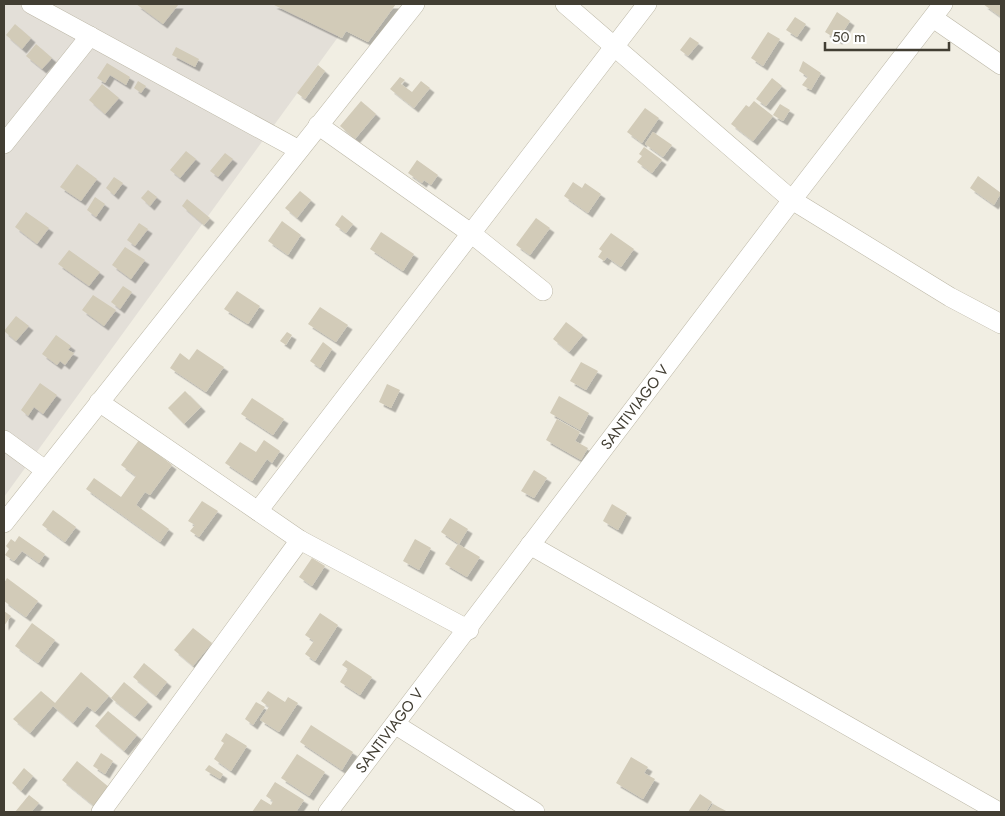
<svg xmlns="http://www.w3.org/2000/svg" width="1005" height="816" viewBox="0 0 1005 816" font-family="Jost,sans-serif">
  <defs>
    <filter id="shadow"><feDropShadow dx="4.5" dy="4.5" stdDeviation="0" flood-color="#0004"/></filter>
  </defs>
  <rect width="100%" height="100%" fill="#f1eee3"/>
  <!-- industrial -->
  <polygon fill="#e3dfd8" points="4,4 362,4 4,497"/>
  <!-- building -->
  <g fill="#d2cbb8" filter="url(#shadow)">
    <polygon points="136,4 179,4 163,24"/>
    <polygon points="272,4 396,4 368,42 346,31 342,38"/>
    <polygon points="983,4 1001,4 1001,17"/>
    <polygon points="837,12 850,21 838,40 825,32"/>
    <polygon points="795,17 806,24 797,37 786,30"/>
    <polygon points="15,24 31,38 22,49 6,35"/>
    <polygon points="768,32 780,39 763,66 751,58"/>
    <polygon points="690,37 699,43 688,56 680,50"/>
    <polygon points="36,44 52,58 42,69 26,56"/>
    <polygon points="176,47 199,59 195,67 172,55"/>
    <polygon points="803,61 821,73 811,90 802,85 808,77 799,71"/>
    <polygon points="107,63 130,77 126,85 110,75 105,83 97,78"/>
    <polygon points="318,65 325,71 305,99 297,93"/>
    <polygon points="400,77 405,80 401,84 412,92 421,81 430,88 414,108 390,89"/>
    <polygon points="772,78 782,86 766,106 756,99"/>
    <polygon points="138,81 146,86 141,93 134,88"/>
    <polygon points="102,84 119,98 105,114 89,100"/>
    <polygon points="361,101 376,114 355,139 340,126"/>
    <polygon points="754,101 773,116 753,141 731,124 746,105 749,107"/>
    <polygon points="780,104 790,110 783,121 773,115"/>
    <polygon points="645,108 659,118 642,143 627,132"/>
    <polygon points="653,132 672,145 663,157 645,144"/>
    <polygon points="644,147 662,160 652,173 637,162 642,156 639,154"/>
    <polygon points="186,151 196,159 180,178 170,170"/>
    <polygon points="225,153 233,159 218,177 210,171"/>
    <polygon points="417,160 438,175 431,185 424,180 422,183 408,173"/>
    <polygon points="77,164 97,179 81,201 60,187"/>
    <polygon points="978,176 1001,193 994,205 970,188"/>
    <polygon points="114,177 123,183 114,195 106,188"/>
    <polygon points="573,182 582,188 585,183 601,194 588,213 564,196"/>
    <polygon points="148,190 157,197 150,206 141,198"/>
    <polygon points="300,191 311,200 297,218 285,208"/>
    <polygon points="95,197 105,204 96,217 87,210"/>
    <polygon points="187,199 210,218 204,225 182,206"/>
    <polygon points="26,212 49,228 37,244 15,227"/>
    <polygon points="342,215 353,224 346,233 335,225"/>
    <polygon points="536,218 550,228 530,255 516,245"/>
    <polygon points="282,221 301,235 288,255 268,241"/>
    <polygon points="139,223 148,229 135,246 127,240"/>
    <polygon points="381,232 414,254 403,271 370,249"/>
    <polygon points="611,233 634,249 621,267 607,257 604,261 598,257 602,251 599,249"/>
    <polygon points="125,247 145,260 131,279 112,265"/>
    <polygon points="69,250 100,272 89,286 58,264"/>
    <polygon points="123,286 132,292 120,309 111,302"/>
    <polygon points="237,291 260,306 248,324 224,309"/>
    <polygon points="93,295 116,310 104,326 82,310"/>
    <polygon points="320,307 348,325 336,342 308,324"/>
    <polygon points="16,316 29,326 16,341 4,331"/>
    <polygon points="566,322 583,335 569,352 553,339"/>
    <polygon points="287,332 292,335 286,345 280,341"/>
    <polygon points="56,335 71,346 68,350 74,353 65,365 60,361 57,365 42,354"/>
    <polygon points="323,342 332,349 320,368 310,361"/>
    <polygon points="197,349 224,367 206,392 170,368 180,353 189,360"/>
    <polygon points="581,362 598,371 586,390 570,381"/>
    <polygon points="40,383 57,395 43,414 34,407 28,416 21,410"/>
    <polygon points="387,384 400,390 391,408 379,402"/>
    <polygon points="185,391 201,407 184,424 168,408"/>
    <polygon points="559,396 589,413 580,430 550,413"/>
    <polygon points="252,398 284,419 273,435 241,414"/>
    <polygon points="557,419 580,432 575,441 588,448 581,460 546,440"/>
    <polygon points="139,440 172,465 150,495 145,492 136,505 169,529 160,542 86,489 94,478 121,497 136,476 121,465"/>
    <polygon points="264,440 280,451 272,463 267,459 252,481 225,463 240,442 256,452"/>
    <polygon points="534,470 547,478 534,498 521,491"/>
    <polygon points="202,501 218,511 199,537 190,531 195,525 188,521"/>
    <polygon points="612,504 627,513 618,530 603,521"/>
    <polygon points="53,510 76,527 65,542 42,525"/>
    <polygon points="450,518 468,529 459,544 441,532"/>
    <polygon points="19,536 45,554 39,563 22,551 14,561 5,555 9,549 6,546 11,539 15,542"/>
    <polygon points="415,539 431,548 419,570 403,561"/>
    <polygon points="458,544 480,557 467,577 445,564"/>
    <polygon points="312,558 325,566 312,586 299,577"/>
    <polygon points="7,578 38,601 26,617 4,601 4,583"/>
    <polygon points="4,611 11,616 4,626"/>
    <polygon points="320,613 338,625 315,661 305,654 314,641 305,635"/>
    <polygon points="32,623 55,640 38,663 15,646"/>
    <polygon points="193,628 212,643 193,666 174,650"/>
    <polygon points="346,660 372,677 360,695 340,682 348,669 342,665"/>
    <polygon points="144,663 167,682 156,696 133,677"/>
    <polygon points="81,672 109,696 95,712 87,706 73,723 53,706 30,733 13,719 41,691 55,703"/>
    <polygon points="124,682 148,702 135,717 111,698"/>
    <polygon points="268,691 285,702 288,697 298,703 279,732 260,720 269,707 261,701"/>
    <polygon points="256,702 265,707 253,725 245,719"/>
    <polygon points="108,711 137,735 124,751 95,726"/>
    <polygon points="311,725 353,752 342,770 300,742"/>
    <polygon points="226,733 247,746 231,771 214,759 224,743 221,741"/>
    <polygon points="101,753 113,761 105,774 93,766"/>
    <polygon points="297,754 325,772 309,796 281,778"/>
    <polygon points="631,757 648,767 644,773 655,779 643,799 616,783"/>
    <polygon points="77,761 110,788 94,806 62,780"/>
    <polygon points="209,765 223,774 220,779 205,770"/>
    <polygon points="24,768 33,776 21,791 12,783"/>
    <polygon points="275,782 304,800 296,812 252,812 261,799 271,805 273,801 266,796"/>
    <polygon points="700,794 712,802 706,812 688,812"/>
    <polygon points="29,795 39,803 31,812 15,812"/>
    <polygon points="713,804 728,812 708,812"/>
  </g>
  <g fill="none" stroke-linecap="round" stroke-linejoin="round">
    <defs>
      <g id="minor">
        <polyline points="31,4 299,150"/>
        <polyline points="565,4 792,200 950,297 1001,324"/>
        <polyline points="933,18 1001,65"/>
        <polyline points="318,125 472,234 543,291"/>
        <polyline points="4,144 90,36"/>
        <polyline points="99,402 300,540 469,630"/>
        <polyline points="4,440 45,470"/>
        <polyline points="258,511 647,4"/>
        <polyline points="4,523 415,4"/>
        <polyline points="530,545 999,812"/>
        <polyline points="396,725 535,812"/>
        <polyline points="101,812 300,540"/>
        <path id="s1" d="M328 812 792 200 943 4"/>
      </g>
    </defs>
    <!-- minor casing -->
    <use href="#minor" stroke="#bcb7a6" stroke-width="20"/>
    <!-- minor -->
    <use href="#minor" stroke="#fff" stroke-width="19"/>
  </g>
  <g text-anchor="middle" stroke-width="4" stroke-linejoin="round" paint-order="stroke">
    <!-- street labels -->
    <g font-size="15" fill="#423e33" stroke="#fff">
      <text dy="5" stroke="none"><textPath href="#s1" startOffset="508">SANTIVIAGO V</textPath></text>
      <text dy="5" stroke="none"><textPath href="#s1" startOffset="102">SANTIVIAGO V</textPath></text>
    </g>
  </g>
  <!-- border -->
  <rect width="1005" height="816" fill="none" stroke="#423e33" stroke-width="10"/>
  <!-- scale -->
  <path d="M825 42v8h124v-8" fill="none" stroke="#423e33" stroke-width="2.5"/>
  <text x="832" y="42" font-size="15" fill="#423e33" stroke="#ffffff" stroke-width="4" paint-order="stroke">50 m</text>
</svg>
